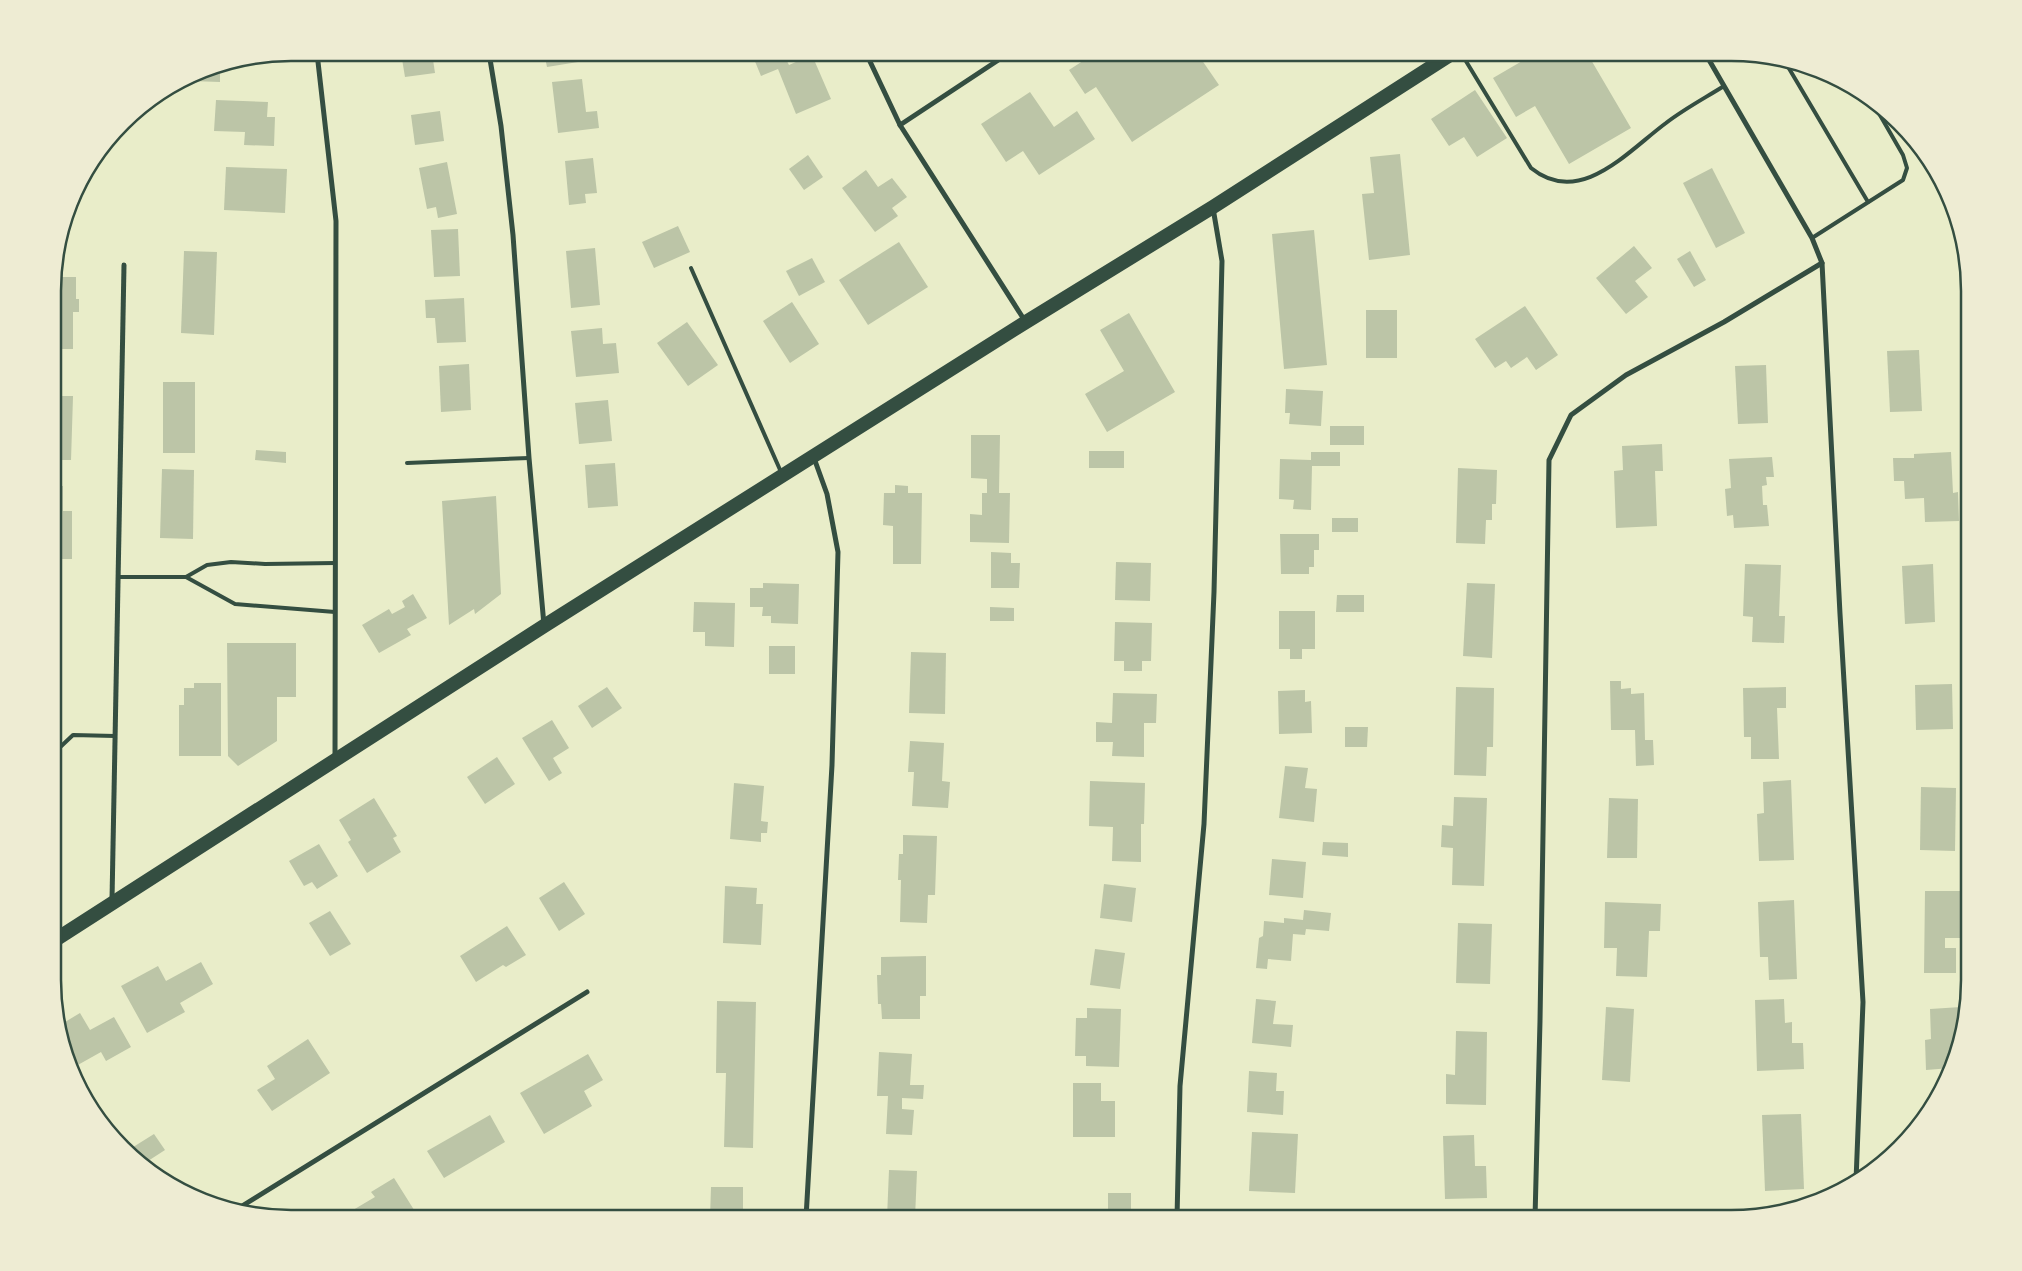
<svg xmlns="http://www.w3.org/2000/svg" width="2022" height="1271" viewBox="0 0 2022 1271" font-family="Merriweather,serif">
  <rect width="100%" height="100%" fill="#e9edc9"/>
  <!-- building -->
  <g fill="#bcc5a7">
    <polygon points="401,53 432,53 435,73 405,77"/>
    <polygon points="544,53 577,53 578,62 547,67"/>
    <polygon points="769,53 783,53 789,65 812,55 831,99 796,114 778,69 761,76 754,59"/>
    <polygon points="918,53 937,53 921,59"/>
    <polygon points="1095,53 1197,53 1219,85 1132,142 1096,87 1085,94 1069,70"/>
    <polygon points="1536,53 1587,53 1631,128 1569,164 1535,106 1516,117 1493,78"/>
    <polygon points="220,66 220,82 191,81 191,76 200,71"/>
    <polygon points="582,79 586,112 597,111 599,128 558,133 552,82"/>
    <polygon points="1475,90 1507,138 1477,157 1464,137 1449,146 1431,119"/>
    <polygon points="1030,92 1054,127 1077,111 1095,139 1039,175 1023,151 1006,162 981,124"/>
    <polygon points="216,100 268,102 267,117 275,117 274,146 244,145 245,132 214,131"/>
    <polygon points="440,111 444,141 415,145 411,115"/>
    <polygon points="1400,154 1410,255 1369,260 1362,194 1374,193 1370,157"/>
    <polygon points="808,155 823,177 804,190 789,169"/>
    <polygon points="593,158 597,193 585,194 586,203 569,205 565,161"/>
    <polygon points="447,162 457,214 438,218 436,207 427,209 419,168"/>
    <polygon points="226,167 287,169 285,213 224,210"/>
    <polygon points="1712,168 1745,233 1716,248 1683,183"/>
    <polygon points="866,170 878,187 892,178 907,197 892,208 898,216 875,232 842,188"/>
    <polygon points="678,226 690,252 654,268 642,242"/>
    <polygon points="458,229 460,276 434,277 431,230"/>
    <polygon points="1314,230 1327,365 1284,369 1272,234"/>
    <polygon points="899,242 928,287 868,325 839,280"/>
    <polygon points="1634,246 1652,268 1635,281 1648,297 1626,314 1596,278"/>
    <polygon points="595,248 600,305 571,308 566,251"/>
    <polygon points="184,251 217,252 214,335 181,333"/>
    <polygon points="1690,251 1706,280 1694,287 1677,259"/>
    <polygon points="812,258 825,282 799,296 786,271"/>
    <polygon points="55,277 76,277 76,299 79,299 79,312 73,312 73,349 55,349"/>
    <polygon points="464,298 466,342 437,343 435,318 426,318 425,300"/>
    <polygon points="792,302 819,344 790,363 763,321"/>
    <polygon points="1525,306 1558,355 1536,370 1527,357 1511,368 1506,361 1495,368 1475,339"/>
    <rect x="1366" y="310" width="31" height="48"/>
    <polygon points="1129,313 1175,392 1107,432 1085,394 1124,371 1100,330"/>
    <polygon points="687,322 718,365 688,386 657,343"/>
    <polygon points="602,328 603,344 616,343 619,373 576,377 571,331"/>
    <polygon points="1919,350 1922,411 1890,412 1887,351"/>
    <polygon points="469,364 471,410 441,412 439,366"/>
    <polygon points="1766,365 1768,423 1738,424 1735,366"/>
    <rect x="163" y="382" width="32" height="71"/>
    <polygon points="1286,389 1323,391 1321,426 1289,424 1290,413 1285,413"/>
    <polygon points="55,396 73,396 71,460 55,460"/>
    <polygon points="608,400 612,441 579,444 575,403"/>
    <rect x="1330" y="426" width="34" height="19"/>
    <polygon points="971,435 1000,435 999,493 1010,493 1009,543 970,542 970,514 982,515 982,493 987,493 987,479 971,478"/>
    <polygon points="1662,444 1663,471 1655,471 1657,526 1616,528 1614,471 1623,470 1622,446"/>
    <polygon points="256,450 286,452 286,463 255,460"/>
    <rect x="1089" y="451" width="35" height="17"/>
    <polygon points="1311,452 1340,452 1340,466 1312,466 1311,510 1293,509 1294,500 1279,499 1280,459 1311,460"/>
    <polygon points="1951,452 1953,493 1958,492 1959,521 1925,522 1924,498 1905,499 1904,481 1894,481 1893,458 1914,458 1914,454"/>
    <polygon points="1772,457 1774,477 1766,477 1767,485 1762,486 1763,505 1767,505 1769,526 1734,528 1733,515 1727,516 1725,489 1731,488 1729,459"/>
    <polygon points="615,463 618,506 588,508 585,465"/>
    <polygon points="1458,468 1497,470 1496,504 1492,504 1492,520 1486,520 1485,544 1456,543"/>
    <polygon points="162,469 194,470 193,539 160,538"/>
    <polygon points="895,485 908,486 908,493 922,493 921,564 893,564 893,526 883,525 884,493 895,493"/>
    <polygon points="55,486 63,486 63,511 72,511 72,559 55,559"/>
    <polygon points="496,496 501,594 475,614 474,609 449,625 442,501"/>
    <rect x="1332" y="518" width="26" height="14"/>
    <polygon points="1280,534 1319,534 1319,550 1314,550 1314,567 1309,567 1309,574 1281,574"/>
    <polygon points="991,552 1011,553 1011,563 1020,563 1019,588 991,588"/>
    <polygon points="1116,562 1151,563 1150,601 1115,600"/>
    <polygon points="1745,564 1781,565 1779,616 1785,616 1784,643 1752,642 1753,617 1743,616"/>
    <polygon points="1933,564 1935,622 1905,624 1902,566"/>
    <polygon points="763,583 799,584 798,624 771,623 771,616 762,616 763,607 750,607 750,588 763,588"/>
    <polygon points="1467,583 1495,584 1492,658 1463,656"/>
    <polygon points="413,594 427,618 407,629 411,635 379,653 362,625 389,609 392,614 405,607 402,601"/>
    <polygon points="1337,595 1364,595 1364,612 1336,612"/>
    <polygon points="694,602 735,603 734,647 705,646 705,632 693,632"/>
    <polygon points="990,607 1014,608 1014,621 990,621"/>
    <polygon points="1279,611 1315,611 1315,649 1302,649 1302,659 1290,659 1290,649 1279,649"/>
    <polygon points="1115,622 1152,623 1151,661 1142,661 1142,671 1124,671 1124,661 1114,661"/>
    <polygon points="227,643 296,643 296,697 277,697 277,741 238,766 228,756"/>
    <rect x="769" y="646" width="26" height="28"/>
    <polygon points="911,652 946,653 945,714 909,713"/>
    <polygon points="1610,681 1621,681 1621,689 1631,688 1631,694 1644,693 1645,740 1653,740 1654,765 1636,766 1635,730 1611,730"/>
    <polygon points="194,683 221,683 221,756 179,756 179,705 184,705 184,688 194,688"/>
    <polygon points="1952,684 1953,729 1916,730 1915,685"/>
    <polygon points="607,687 622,708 592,728 578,706"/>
    <polygon points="1456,687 1494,688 1493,747 1487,747 1486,776 1454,775"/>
    <polygon points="1786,687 1786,708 1777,708 1779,759 1751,759 1751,737 1744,737 1743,688"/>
    <polygon points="1305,690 1305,702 1311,701 1312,733 1279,734 1278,691"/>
    <polygon points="1113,693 1157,694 1156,723 1144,723 1144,757 1112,756 1113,742 1096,742 1096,722 1112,723"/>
    <polygon points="552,720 569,748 553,758 562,773 549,781 522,738"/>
    <polygon points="1345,727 1368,727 1367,747 1345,747"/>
    <polygon points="910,741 944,743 942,781 950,782 948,808 912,806 914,772 908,772"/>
    <polygon points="497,757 515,784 485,804 467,777"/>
    <polygon points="1285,766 1308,768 1305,788 1317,789 1314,822 1279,818"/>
    <polygon points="1791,780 1794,860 1759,861 1757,814 1764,813 1763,782"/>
    <polygon points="1090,781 1145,783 1144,824 1141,824 1141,862 1112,861 1113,827 1089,826"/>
    <polygon points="734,783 764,786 761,821 768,822 767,833 761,833 761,842 730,839"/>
    <polygon points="1921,787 1956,788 1955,851 1920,850"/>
    <polygon points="1454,797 1487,798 1484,886 1452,885 1453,848 1441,847 1442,825 1453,826"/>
    <polygon points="374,798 397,836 393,838 401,852 367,873 348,842 351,840 339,820"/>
    <polygon points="1609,798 1638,799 1637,858 1607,858"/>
    <polygon points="903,835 937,836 935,895 928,895 927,923 900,922 901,880 898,880 899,854 903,854"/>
    <polygon points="1323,842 1348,843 1348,857 1322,855"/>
    <polygon points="319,844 338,876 317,889 312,882 304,886 289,861"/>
    <polygon points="1272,859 1306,862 1303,898 1269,895"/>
    <polygon points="564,882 585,914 559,931 539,898"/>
    <polygon points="1104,884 1136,888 1132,922 1100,918"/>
    <polygon points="725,886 757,888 756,904 763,904 761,945 723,943"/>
    <polygon points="1925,891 1960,891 1960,938 1945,938 1945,948 1956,948 1956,973 1924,973"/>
    <polygon points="1794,900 1797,979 1769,980 1768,957 1760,957 1758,902"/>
    <polygon points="1605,902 1661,904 1660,931 1649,931 1647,977 1616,976 1617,948 1604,948"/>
    <polygon points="1304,910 1331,913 1329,931 1306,929 1305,935 1293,934 1291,961 1268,959 1267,969 1256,968 1259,938 1263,936 1264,921 1284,923 1284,918 1303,920"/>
    <polygon points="330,911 351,944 330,956 309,923"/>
    <polygon points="1458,923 1492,924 1490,984 1456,983"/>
    <polygon points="507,926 526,955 506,967 503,965 476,982 460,956"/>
    <polygon points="1095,949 1125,953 1120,989 1090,985"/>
    <polygon points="926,956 926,996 920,996 920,1019 882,1019 881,1004 878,1004 877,975 881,975 881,957"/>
    <polygon points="201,962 213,984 180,1003 185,1012 147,1033 121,986 158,966 166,981"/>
    <polygon points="1256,999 1276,1001 1273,1024 1293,1025 1291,1047 1252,1043"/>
    <polygon points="1784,999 1785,1023 1792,1022 1792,1043 1803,1043 1804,1069 1757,1071 1755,1000"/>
    <polygon points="717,1001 756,1002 753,1148 724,1147 726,1073 716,1073"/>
    <polygon points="1606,1007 1634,1009 1630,1082 1602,1080"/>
    <polygon points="1961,1007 1962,1029 1957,1056 1951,1068 1926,1070 1925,1040 1931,1039 1930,1009"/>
    <polygon points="1087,1008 1121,1009 1119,1067 1086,1066 1086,1056 1075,1056 1076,1018 1087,1018"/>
    <polygon points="80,1013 90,1030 114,1017 131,1047 106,1061 101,1052 76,1066 60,1025"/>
    <polygon points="1456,1031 1487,1032 1486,1105 1446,1104 1446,1074 1455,1075"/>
    <polygon points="308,1039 330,1073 272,1111 257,1090 275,1079 267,1066"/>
    <polygon points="879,1052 912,1054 910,1085 924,1085 923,1099 902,1098 902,1109 914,1110 912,1135 886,1134 888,1096 877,1096"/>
    <polygon points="588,1054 603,1080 584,1091 592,1106 544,1134 520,1093"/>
    <polygon points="1249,1071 1277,1073 1276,1091 1284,1091 1283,1115 1247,1112"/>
    <polygon points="1073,1083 1101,1083 1101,1101 1115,1101 1115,1137 1073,1137"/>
    <polygon points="1801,1114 1804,1189 1765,1191 1762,1115"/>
    <polygon points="490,1115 505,1142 444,1178 427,1151"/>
    <polygon points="1252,1132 1298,1134 1295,1193 1249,1191"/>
    <polygon points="154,1134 165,1150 148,1161 159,1179 130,1149"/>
    <polygon points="1474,1135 1475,1166 1486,1166 1487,1198 1445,1199 1443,1136"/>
    <polygon points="889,1170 917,1171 915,1218 887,1218"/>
    <polygon points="394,1178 416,1213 407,1218 358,1218 353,1210 375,1197 371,1192"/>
    <polygon points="711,1187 743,1187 743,1213 749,1213 749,1218 710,1218"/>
    <rect x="1108" y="1193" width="23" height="25"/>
  </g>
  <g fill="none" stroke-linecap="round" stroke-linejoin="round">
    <!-- service -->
    <g stroke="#344e41" stroke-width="4">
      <path d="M1461 53 1531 168C1580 208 1628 151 1666 123 1684 109 1705 98 1724 86"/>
      <polyline points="1784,60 1868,202"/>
      <polyline points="1812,238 1903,180 1907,168 1903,155 1873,103"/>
      <polyline points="691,268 781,472"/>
      <polyline points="407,463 529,458"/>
      <polyline points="118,577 186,577 207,565 231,562 265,564 335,563"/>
      <polyline points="186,577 235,604 335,612"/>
      <polyline points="55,752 73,735 115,736"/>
    </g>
    <!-- minor -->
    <g stroke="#344e41" stroke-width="5">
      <polyline points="317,53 336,221 335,758"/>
      <polyline points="489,53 501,126 513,235 529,458 544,625"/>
      <polyline points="866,53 900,125 1025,321"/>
      <polyline points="1705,53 1812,238 1822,263 1840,614 1863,1002 1856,1181"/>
      <polyline points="900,125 1009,53"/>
      <polyline points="112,900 124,265"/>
      <polyline points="234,1211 587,992"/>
      <polyline points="806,1218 832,765 838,552 827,494 814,458"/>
      <polyline points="1177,1218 1180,1086 1204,824 1214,592 1222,261 1213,208"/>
      <polyline points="1535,1218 1540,1021 1549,460 1571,415 1626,375 1724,322 1822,263"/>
    </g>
    <!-- trunk -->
    <polyline stroke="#344e41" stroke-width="14" points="55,940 544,626 1026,322 1213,207 1453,53"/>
  </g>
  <!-- crop -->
  <path d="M0 0H2022V1271H0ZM291 61H1731A230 230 0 0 1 1961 291V980A230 230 0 0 1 1731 1210H291A230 230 0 0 1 61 980V291A230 230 0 0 1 291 61Z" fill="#eeecd3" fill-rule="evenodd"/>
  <path fill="none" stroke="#344e41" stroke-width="2.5" d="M291 61H1731A230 230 0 0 1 1961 291V980A230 230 0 0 1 1731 1210H291A230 230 0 0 1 61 980V291A230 230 0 0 1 291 61Z"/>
</svg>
